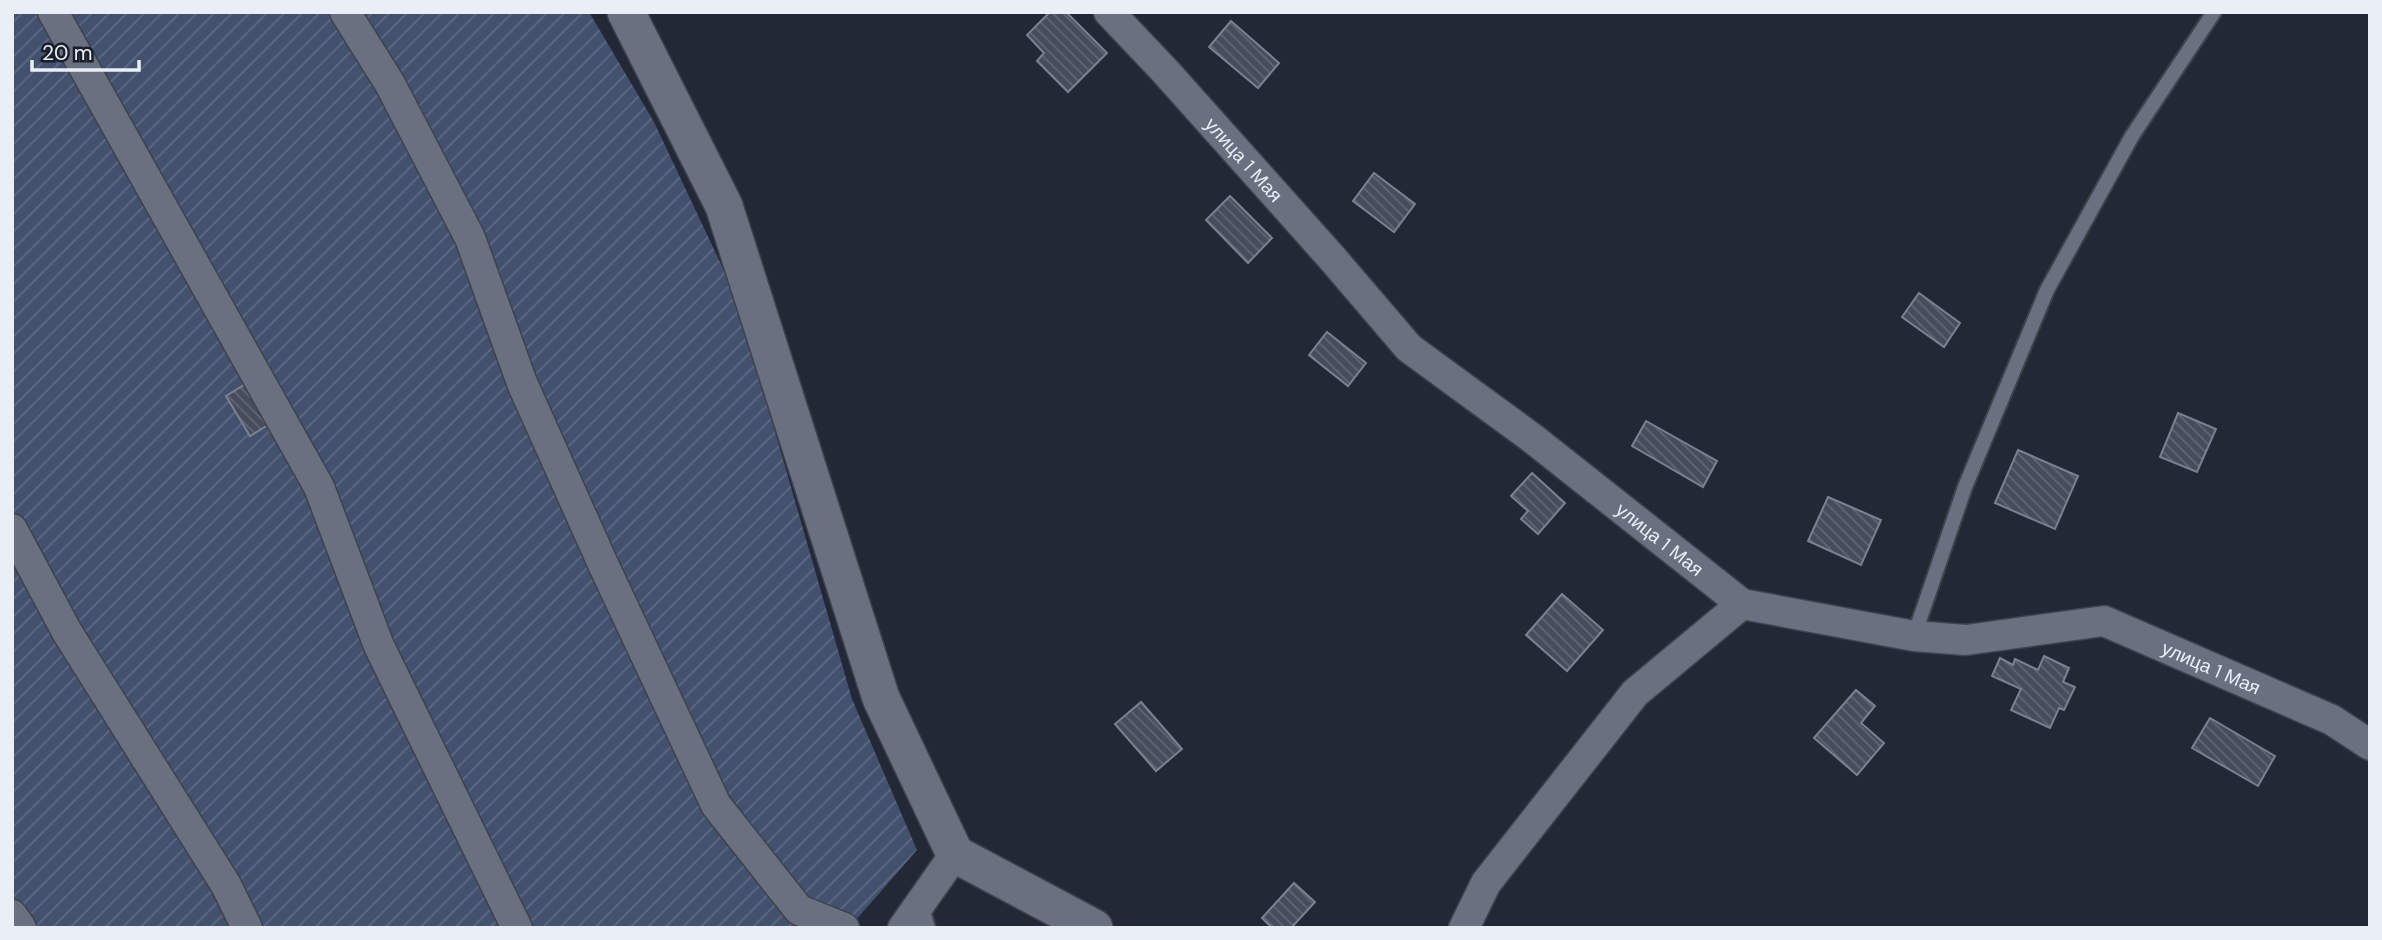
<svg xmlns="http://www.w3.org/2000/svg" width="2382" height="940" viewBox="0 0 2382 940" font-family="'DM Sans',sans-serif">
  <defs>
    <pattern id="garden-furrows" width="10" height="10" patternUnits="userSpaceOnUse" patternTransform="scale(1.75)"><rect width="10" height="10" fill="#43506e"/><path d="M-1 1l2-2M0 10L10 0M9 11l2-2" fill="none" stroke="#5e6a83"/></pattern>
    <pattern id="building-back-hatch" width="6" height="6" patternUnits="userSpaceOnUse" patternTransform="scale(1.75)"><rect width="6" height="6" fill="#464c5b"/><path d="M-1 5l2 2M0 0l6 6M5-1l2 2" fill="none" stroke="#616673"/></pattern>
  </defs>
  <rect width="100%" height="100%" fill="#222835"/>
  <!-- garden -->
  <polygon fill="url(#garden-furrows)" points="12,12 589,12 654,122 736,296 852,699 917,850 849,928 12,928"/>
  <!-- building -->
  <g fill="url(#building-back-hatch)" stroke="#7a8191" stroke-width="2">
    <polygon points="1050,12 1066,12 1107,53 1068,92 1037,61 1044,53 1027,35"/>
    <polygon points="1231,21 1279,63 1258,88 1209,47"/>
    <polygon points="1374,173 1415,204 1394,232 1353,201"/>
    <polygon points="1230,196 1272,238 1248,263 1206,220"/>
    <polygon points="1919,293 1960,323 1944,347 1902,317"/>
    <polygon points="1327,332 1366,363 1348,386 1309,355"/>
    <polygon points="249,382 273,422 250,436 226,396"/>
    <polygon points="2178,413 2216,429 2197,472 2160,457"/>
    <polygon points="1646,421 1717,461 1703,487 1632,446"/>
    <polygon points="2018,450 2078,476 2055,529 1995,503"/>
    <polygon points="1532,473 1565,503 1538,534 1521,519 1528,511 1511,496"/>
    <polygon points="1828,497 1881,520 1861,565 1808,541"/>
    <polygon points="1562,594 1603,630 1567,671 1526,635"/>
    <polygon points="2044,656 2069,668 2063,682 2075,687 2064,710 2059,708 2050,728 2011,710 2021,689 1992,676 2000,658 2013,665 2015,659 2038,670"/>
    <polygon points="1856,690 1875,706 1861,723 1884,743 1857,775 1814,738"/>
    <polygon points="1141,702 1182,749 1156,771 1115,724"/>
    <polygon points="2210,718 2275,756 2258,786 2192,748"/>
    <polygon points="1294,883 1315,902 1291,928 1272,928 1262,918"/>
  </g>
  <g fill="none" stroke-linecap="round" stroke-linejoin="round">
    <defs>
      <g id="service">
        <polyline points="1914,636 1965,487 2047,290 2132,136 2214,12"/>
        <polyline points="921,904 928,928"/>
      </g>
      <g id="minor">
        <polyline points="53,12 319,487 379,646 517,928"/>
        <polyline points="345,12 390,84 470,238 522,383 603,564 716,805 799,910 844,928"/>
        <path id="s1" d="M1109 12 1165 71 1332 258 1409 348 1532 438 1742 604 1914 636 1966 640 2104 621 2332 720 2370 745"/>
        <polyline points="12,529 67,632 226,885 247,928"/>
        <polyline points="12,915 21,928"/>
        <polyline points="903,928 955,854"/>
        <polyline points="1464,928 1486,883 1635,693 1742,604"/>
      </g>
      <polyline id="tertiary" points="626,12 724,206 881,698 955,854 1094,928"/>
    </defs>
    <!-- service casing -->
    <use href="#service" stroke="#3d424c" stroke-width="18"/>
    <!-- minor casing -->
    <use href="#minor" stroke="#3d424c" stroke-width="33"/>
    <!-- tertiary casing -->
    <use href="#tertiary" stroke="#3d424c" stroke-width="40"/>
    <!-- service -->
    <use href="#service" stroke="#697080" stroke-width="14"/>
    <!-- minor -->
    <use href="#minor" stroke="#697080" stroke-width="30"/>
    <!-- tertiary -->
    <use href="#tertiary" stroke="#697080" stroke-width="37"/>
  </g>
  <g text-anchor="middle" stroke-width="5" stroke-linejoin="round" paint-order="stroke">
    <!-- street labels -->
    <g font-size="19" fill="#eaeef7" stroke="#191e2b">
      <text dy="7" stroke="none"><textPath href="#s1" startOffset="200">улица 1 Мая</textPath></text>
      <text dy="7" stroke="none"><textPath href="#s1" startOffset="766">улица 1 Мая</textPath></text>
      <text dy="7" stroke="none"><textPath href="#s1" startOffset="1354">улица 1 Мая</textPath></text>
    </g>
  </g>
  <!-- border -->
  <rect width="2382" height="940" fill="none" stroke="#eaeef7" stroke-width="28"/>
  <!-- scale -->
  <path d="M32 60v10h107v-10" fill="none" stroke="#eaeef7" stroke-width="3.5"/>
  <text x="42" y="60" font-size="21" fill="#eaeef7" stroke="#191e2b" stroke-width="5" paint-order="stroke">20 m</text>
</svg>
